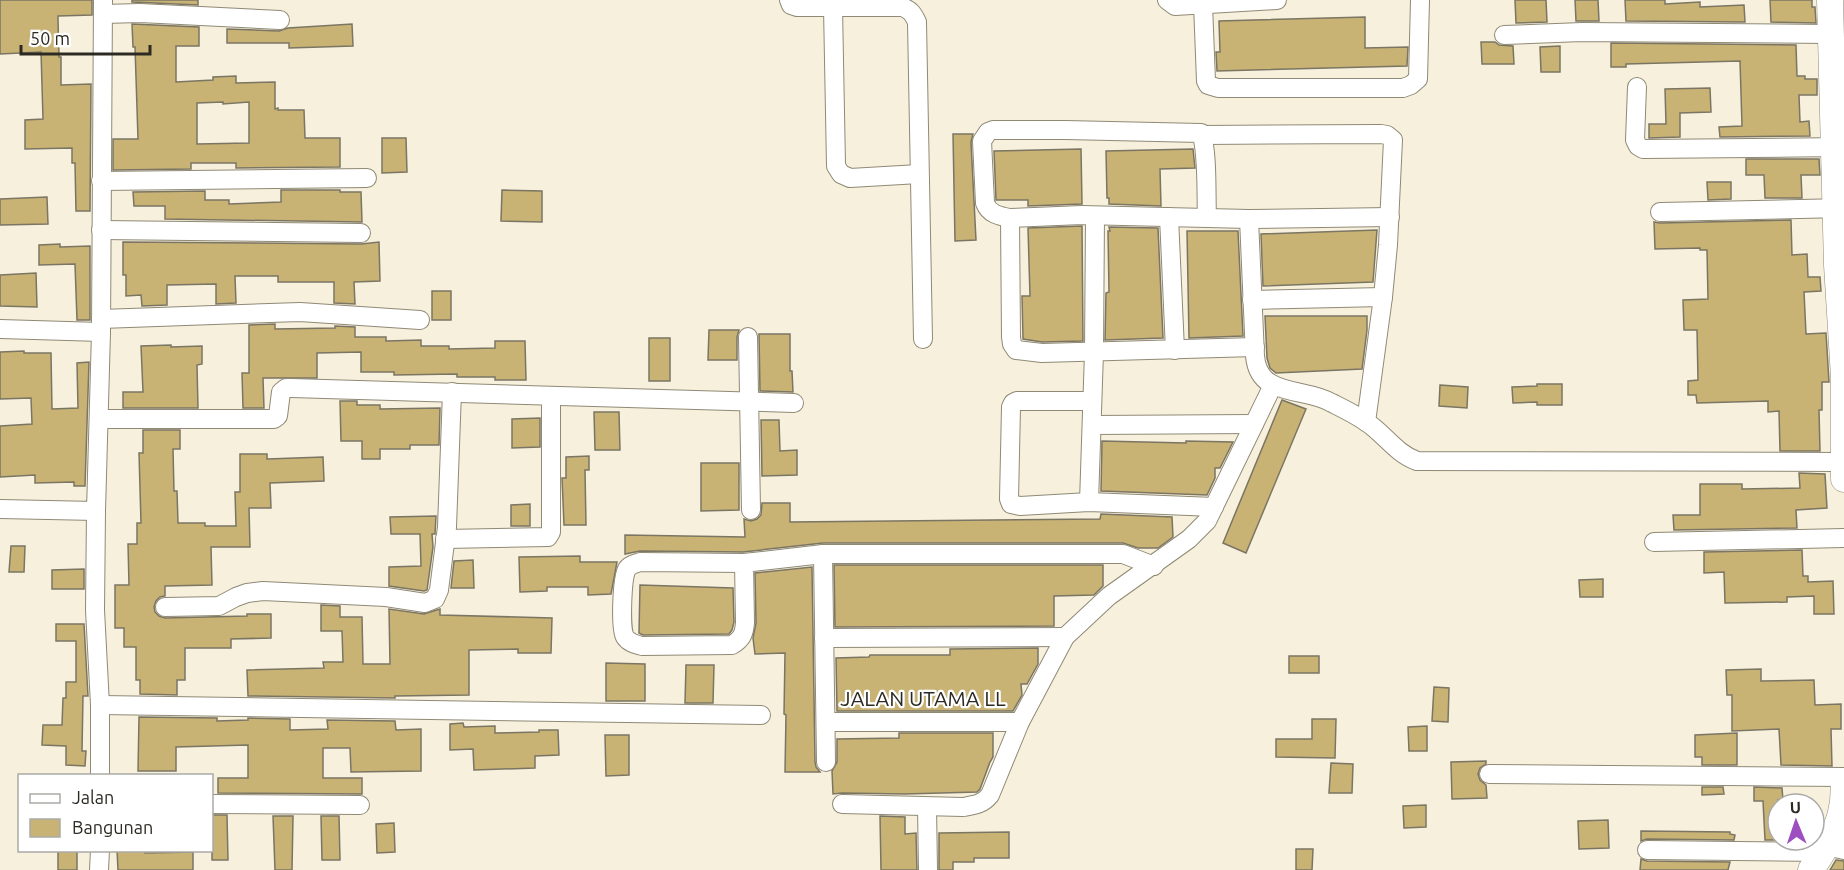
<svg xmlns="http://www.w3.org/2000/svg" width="1844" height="870" viewBox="0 0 1844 870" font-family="Ubuntu,sans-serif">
  <rect width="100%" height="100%" fill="#f7f0dc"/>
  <!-- building -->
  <g fill="#c8b375" stroke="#7b7563" stroke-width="1.5" fill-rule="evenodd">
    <polygon points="0,0 92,0 92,15 58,16 58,20 59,57 61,57 61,85 91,84 90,211 76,211 75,163 72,163 72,148 25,149 25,120 43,119 41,52 0,54"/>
    <polygon points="132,0 198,0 198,5 132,2"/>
    <polygon points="1515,0 1546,0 1547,22 1516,23"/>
    <polygon points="1575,0 1598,0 1599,21 1576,21"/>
    <polygon points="1625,0 1665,0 1665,4 1700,2 1700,7 1744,5 1745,22 1626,21"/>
    <polygon points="1770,0 1812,0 1812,7 1815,7 1816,23 1771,22"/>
    <polygon points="1365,17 1365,48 1408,47 1407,66 1217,71 1216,52 1220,52 1219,21"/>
    <path d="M132 24 199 27V46H176V82L213 80V77L236 76V83L275 82V109L278 108V110H304L305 138H340V167L236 168V163H191V169L113 170V139H138L135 47H133ZM223 102V104L249 102V143L197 144V103Z"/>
    <polygon points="352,24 353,46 289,48 289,43 227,43 227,29 279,31 288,28"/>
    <polygon points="1481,42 1495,42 1499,45 1513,46 1514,64 1482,64"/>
    <polygon points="1611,43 1796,45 1797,76 1805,76 1805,79 1817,79 1817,95 1799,95 1800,122 1809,121 1810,136 1720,137 1719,127 1742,126 1740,61 1626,64 1626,67 1611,67"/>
    <polygon points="1560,46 1560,72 1541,72 1540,47"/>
    <polygon points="1710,88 1711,112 1680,113 1680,137 1649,138 1649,124 1666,124 1665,89"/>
    <polygon points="953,134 973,134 971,142 976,240 955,241"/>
    <polygon points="382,138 406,138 407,172 382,173"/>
    <polygon points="1081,149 1082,204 1028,206 1028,200 996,200 994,151"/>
    <polygon points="1193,149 1195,168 1160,169 1161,206 1109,204 1109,198 1107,198 1106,151"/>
    <polygon points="1746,159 1819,159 1820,175 1801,175 1802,198 1765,198 1764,175 1746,175"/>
    <polygon points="1707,182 1731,182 1731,199 1708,200"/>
    <polygon points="281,190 340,190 340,192 361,192 362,222 165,219 165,206 134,206 133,192 205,191 205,200 229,200 229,204 281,202"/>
    <polygon points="502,190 542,191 542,222 501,221"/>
    <polygon points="47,197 48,224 0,225 0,199"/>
    <polygon points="1791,220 1792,255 1807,254 1808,277 1820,277 1821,291 1804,292 1806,334 1826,333 1829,382 1822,382 1822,410 1819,410 1820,451 1780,451 1779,411 1768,412 1768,401 1697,403 1696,395 1688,395 1688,381 1698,380 1697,330 1684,330 1683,300 1708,299 1707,250 1700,250 1700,248 1655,249 1654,222 1660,223"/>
    <polygon points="1082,226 1083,341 1042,342 1023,339 1022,296 1030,296 1028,228"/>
    <polygon points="1109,227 1158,228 1163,338 1105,340 1106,293 1109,292 1108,231 1110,231"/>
    <polygon points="1377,230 1373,282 1263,286 1261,234"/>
    <polygon points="1187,231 1238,231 1243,336 1189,338"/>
    <polygon points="123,242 361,244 379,242 380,281 354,282 355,304 334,303 334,282 278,282 278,276 235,276 236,303 216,304 216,284 167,285 167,305 142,306 141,295 126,296 126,275 123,275"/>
    <polygon points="60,244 60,247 90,246 90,320 77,320 75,264 39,265 39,245"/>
    <polygon points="36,273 37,307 0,306 0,275"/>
    <rect x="432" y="291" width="19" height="29"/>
    <polygon points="1265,316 1367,316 1367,330 1362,369 1276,373 1270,368 1267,358"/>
    <polygon points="275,324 275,329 335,328 335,326 355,327 355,337 386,337 386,341 421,340 421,346 449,346 449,349 495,348 495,341 525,341 526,380 495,380 495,377 457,377 457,374 394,375 394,372 361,372 361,352 317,353 317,378 263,378 264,408 243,408 242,373 249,373 249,325"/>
    <polygon points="709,330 739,330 737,337 737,360 708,360"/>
    <polygon points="759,334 790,334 790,371 792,371 793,392 760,391"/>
    <rect x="649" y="338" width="21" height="43"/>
    <polygon points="171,345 171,347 202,346 202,364 197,365 198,408 123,408 123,392 143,392 141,346"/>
    <polygon points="24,351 24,353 51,353 52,409 78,408 77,363 89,362 85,486 74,486 74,482 35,483 35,475 0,477 0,426 32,424 31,398 0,399 0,352"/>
    <polygon points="1537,384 1562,384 1562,405 1537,405 1537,402 1513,403 1512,387 1537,386"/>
    <polygon points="1440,385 1468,387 1467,408 1439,406"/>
    <polygon points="1282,400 1306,409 1246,553 1223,543"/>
    <polygon points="340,401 357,401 357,405 380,405 380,409 440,408 439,445 410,445 410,449 380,449 380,459 362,459 362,441 341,441"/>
    <polygon points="594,412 619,412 620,450 595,450"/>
    <polygon points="540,418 540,447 512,448 512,419"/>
    <polygon points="761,420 779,420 780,451 797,450 797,475 762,476"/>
    <polygon points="143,430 180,430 180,449 173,449 174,491 177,491 178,523 205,523 205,526 236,526 235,492 240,492 240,454 267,454 267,459 323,457 324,481 270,483 271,508 249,508 250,547 211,547 212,585 165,586 165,596 160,597 156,601 154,607 155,612 159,616 165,618 247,616 247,614 271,614 271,638 231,639 231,648 185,648 185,680 177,680 177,695 140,694 140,680 136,680 136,647 124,647 124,628 115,628 115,585 129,585 128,544 137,544 137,523 141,523 139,453 143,453"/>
    <polygon points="1102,441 1186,443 1186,441 1233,442 1220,468 1215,468 1215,478 1207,495 1101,491"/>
    <polygon points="589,456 589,470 585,470 586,525 564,525 562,478 566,478 566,457"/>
    <polygon points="701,463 739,463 739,510 701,511"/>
    <polygon points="1799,473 1825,474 1827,508 1796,510 1797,528 1674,530 1673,515 1700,515 1700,484 1742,484 1742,489 1800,488"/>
    <polygon points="762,503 790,503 790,522 1100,519 1101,514 1172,517 1173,537 1158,548 1138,548 1123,543 823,543 743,552 640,551 625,554 625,535 745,537 744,519 751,521 757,519 761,515"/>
    <polygon points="530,504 530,526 511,526 511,505"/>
    <polygon points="436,516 435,534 432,534 433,547 427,590 424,591 389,586 389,567 421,566 420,534 391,534 390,517"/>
    <polygon points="11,546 25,546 24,572 9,572"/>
    <polygon points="1802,550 1803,576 1808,576 1808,582 1833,581 1834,614 1814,614 1814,596 1787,597 1787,602 1725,603 1724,572 1704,573 1704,552"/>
    <polygon points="580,556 580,562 617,562 611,594 588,595 588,587 547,587 547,591 520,592 519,557"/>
    <polygon points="473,560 474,588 451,588 454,561"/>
    <polygon points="834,565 1103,565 1103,586 1094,595 1054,596 1054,626 835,627"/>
    <polygon points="812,567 815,762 816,767 820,772 785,772 786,715 784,714 785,653 755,654 753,638 756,623 755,573"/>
    <polygon points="84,569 84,589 52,589 52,570"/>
    <polygon points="1603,579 1603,597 1580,597 1579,580"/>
    <polygon points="640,585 733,588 734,622 732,630 729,634 643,635 639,633"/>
    <polygon points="321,605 340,606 340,617 362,617 363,664 390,664 389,609 424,614 440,609 440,615 552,618 551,653 518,653 518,649 469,650 469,695 395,696 395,698 248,696 247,670 324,668 323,662 343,662 342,631 321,631"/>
    <polygon points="56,624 84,624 88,696 83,696 82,751 86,751 85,766 66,765 66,746 42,745 43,725 62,725 63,698 66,698 66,682 76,682 76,641 56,641"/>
    <polygon points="1038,648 1038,664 1027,684 1021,684 1022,695 1013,711 837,711 836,658 869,657 870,655 950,655 950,649"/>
    <rect x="1289" y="656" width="30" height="17"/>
    <polygon points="606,663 645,664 645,701 606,701"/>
    <polygon points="686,665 714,665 713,703 685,703"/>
    <polygon points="1761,669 1761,681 1814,680 1815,705 1841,704 1841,729 1831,729 1832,766 1781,765 1779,729 1732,731 1732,695 1727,695 1726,670"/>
    <polygon points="1434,687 1449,688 1448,722 1432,721"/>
    <polygon points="139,717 217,718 217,721 248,720 248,718 290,719 290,730 328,729 327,720 395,721 396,730 421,729 421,771 351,772 350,748 323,748 323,778 362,778 362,794 218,793 218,778 248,778 248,745 176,747 176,771 138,771"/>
    <polygon points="1312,719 1336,719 1335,758 1276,757 1276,739 1312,739"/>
    <polygon points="463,723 464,727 495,726 495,733 539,732 539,730 558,730 559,755 535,756 535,768 474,770 473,749 450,750 450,724"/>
    <polygon points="1427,726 1427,751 1409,751 1408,727"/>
    <polygon points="899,733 993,733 993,757 990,762 980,789 977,792 905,794 842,793 833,794 832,771 837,762 837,739 899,738"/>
    <polygon points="1737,733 1737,765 1702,765 1702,757 1695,757 1695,735"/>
    <polygon points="605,735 629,735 629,775 606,776"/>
    <polygon points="1486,761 1486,764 1480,768 1478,774 1480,780 1486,785 1487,798 1452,799 1451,762"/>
    <polygon points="1331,763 1353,764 1352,793 1329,793"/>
    <polygon points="1702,787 1723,787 1724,794 1702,795"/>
    <polygon points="1754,787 1782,788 1783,800 1778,800 1778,840 1784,840 1765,840 1763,801 1754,801"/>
    <polygon points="1426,805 1426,827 1404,828 1403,806"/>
    <polygon points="212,815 227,815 228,860 212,860"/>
    <polygon points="273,816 293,816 292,870 275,870"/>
    <polygon points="321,816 339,816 340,860 322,860"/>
    <polygon points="880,816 905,817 905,834 916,833 917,870 881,870"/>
    <polygon points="1608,820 1609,848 1579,849 1578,821"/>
    <polygon points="394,823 395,852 377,853 376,824"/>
    <polygon points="1641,831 1730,832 1730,834 1735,835 1734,840 1647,839 1641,841"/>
    <polygon points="1009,832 1009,858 974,858 974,862 953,862 953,870 939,870 939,833"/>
    <polygon points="1296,849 1313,849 1312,870 1296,870"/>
    <rect x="58" y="850" width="19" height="20"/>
    <polygon points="117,850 145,850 145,853 193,852 193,870 118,870"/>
    <polygon points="1641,859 1647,861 1730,862 1728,870 1640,870"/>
    <polygon points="1836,860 1844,861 1844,870 1830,870"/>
  </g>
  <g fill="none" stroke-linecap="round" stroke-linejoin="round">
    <defs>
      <g id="street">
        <path d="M789 0 791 5 797 7H902C911 10 913 14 917 22L923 339"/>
        <polyline points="1167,0 1175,6 1277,0"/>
        <polyline points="1203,4 1206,81 1208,85 1218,88 1403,88 1411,85 1418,79 1420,0"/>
        <polyline points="833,7 836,166 841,174 850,178 919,174"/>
        <polyline points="103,14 140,13 280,20"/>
        <polyline points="1504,35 1582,32 1830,34"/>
        <polyline points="1637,87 1635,140 1638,146 1643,149 1844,147"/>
        <polyline points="1202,135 1381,134 1387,135 1393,140 1388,245 1383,297 1366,422"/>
        <polyline points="101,181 367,178"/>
        <polyline points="1660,212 1844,208"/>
        <polyline points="1169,217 1175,350"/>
        <polyline points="1010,218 1011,337 1012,344 1016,350 1042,353 1255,347"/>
        <path d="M1207 218C1206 197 1208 150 1201 133L1065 130H993L988 132 982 141 985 203C989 214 999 216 1010 218L1082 215 1249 219 1390 217"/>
        <path d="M1249 219 1255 356C1256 367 1260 377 1270 383 1288 394 1314 392 1332 403 1346 410 1361 417 1373 427 1388 439 1398 454 1417 461L1843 462"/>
        <polyline points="101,230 361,233"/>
        <polyline points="1252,300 1383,297"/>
        <polyline points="101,319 300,312 420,320"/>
        <polyline points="0,329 101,332"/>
        <polyline points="748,337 751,510"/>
        <polyline points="1092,401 1017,401 1013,403 1011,407 1009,499 1011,504 1020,506 1089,502 1214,507"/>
        <polyline points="100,419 274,419 278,416 281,392 286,388 291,388 794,403"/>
        <polyline points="1092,425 1254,424"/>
        <polyline points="1089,502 1094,352 1095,216"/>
        <polyline points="0,509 96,511 101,332 103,0"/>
        <polyline points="96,511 95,610 100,705 100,776"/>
        <polyline points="445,539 548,537 551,532 551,396"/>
        <polyline points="1654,542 1844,538"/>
        <polyline points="823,554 826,762"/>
        <path d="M744 563 745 623C744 634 742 639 732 645L642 646C635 644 629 643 625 637 620 628 622 578 627 569 630 564 635 564 640 562L744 563 823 554H1123L1154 566"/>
        <polyline points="165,607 219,606 236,597 247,593 263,591 386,597 425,603 435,599 439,590 447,527 452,392"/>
        <polyline points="824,638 1065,637"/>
        <polyline points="100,705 761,715"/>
        <polyline points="826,722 1020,722"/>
        <polyline points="1489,774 1844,777"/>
        <polyline points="212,804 360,805"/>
        <path d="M842 804 963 807C975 805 983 804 990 795L1020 722 1065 637 1109 596 1189 539 1207 521 1273 385"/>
        <polyline points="927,807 928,870"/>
        <polyline points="1826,846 1844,850"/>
        <polyline points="1647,850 1823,852"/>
        <polyline points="99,870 100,850"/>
      </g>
      <g id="secondary">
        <polyline points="1830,0 1837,265 1844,377 1844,479"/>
        <path d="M1811 870C1823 851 1839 830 1842 807 1844 800 1843 791 1844 784"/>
      </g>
    </defs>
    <!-- street casing -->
    <use href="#street" stroke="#8f8976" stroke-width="20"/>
    <!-- secondary casing -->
    <use href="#secondary" stroke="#8f8976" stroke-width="27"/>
    <!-- street -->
    <use href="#street" stroke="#fff" stroke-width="18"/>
    <!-- secondary -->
    <use href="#secondary" stroke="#fff" stroke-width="26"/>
  </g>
  <g text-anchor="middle" stroke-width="4.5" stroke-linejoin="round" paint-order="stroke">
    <!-- street labels -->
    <g font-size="21" fill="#2d2a23" stroke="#fff">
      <text x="923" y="706">JALAN UTAMA LL</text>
    </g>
  </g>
  <!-- legend -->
  <rect x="18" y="774" width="195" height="78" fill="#ffffff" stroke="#abaaa7" stroke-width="1.5"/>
  <rect x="30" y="794" width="30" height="9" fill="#ffffff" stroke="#abaaa7" stroke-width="1.5"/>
  <text x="72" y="804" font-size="18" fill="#2d2a23">Jalan</text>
  <rect x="30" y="819" width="30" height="18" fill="#c8b375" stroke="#abaaa7" stroke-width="1.5"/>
  <text x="72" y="834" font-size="18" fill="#2d2a23">Bangunan</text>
  <!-- north arrow -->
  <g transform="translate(1796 822) rotate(358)"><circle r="28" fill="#ffffff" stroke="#abaaa7" stroke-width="1.5"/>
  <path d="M0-4.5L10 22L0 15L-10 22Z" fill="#9e4fbf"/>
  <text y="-9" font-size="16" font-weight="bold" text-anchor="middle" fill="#2d2a23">U</text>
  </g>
  <!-- scale -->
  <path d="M21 45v9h129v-9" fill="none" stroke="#2d2a23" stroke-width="3"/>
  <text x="30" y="45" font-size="18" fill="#2d2a23" stroke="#ffffff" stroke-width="4.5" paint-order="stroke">50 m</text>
</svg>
